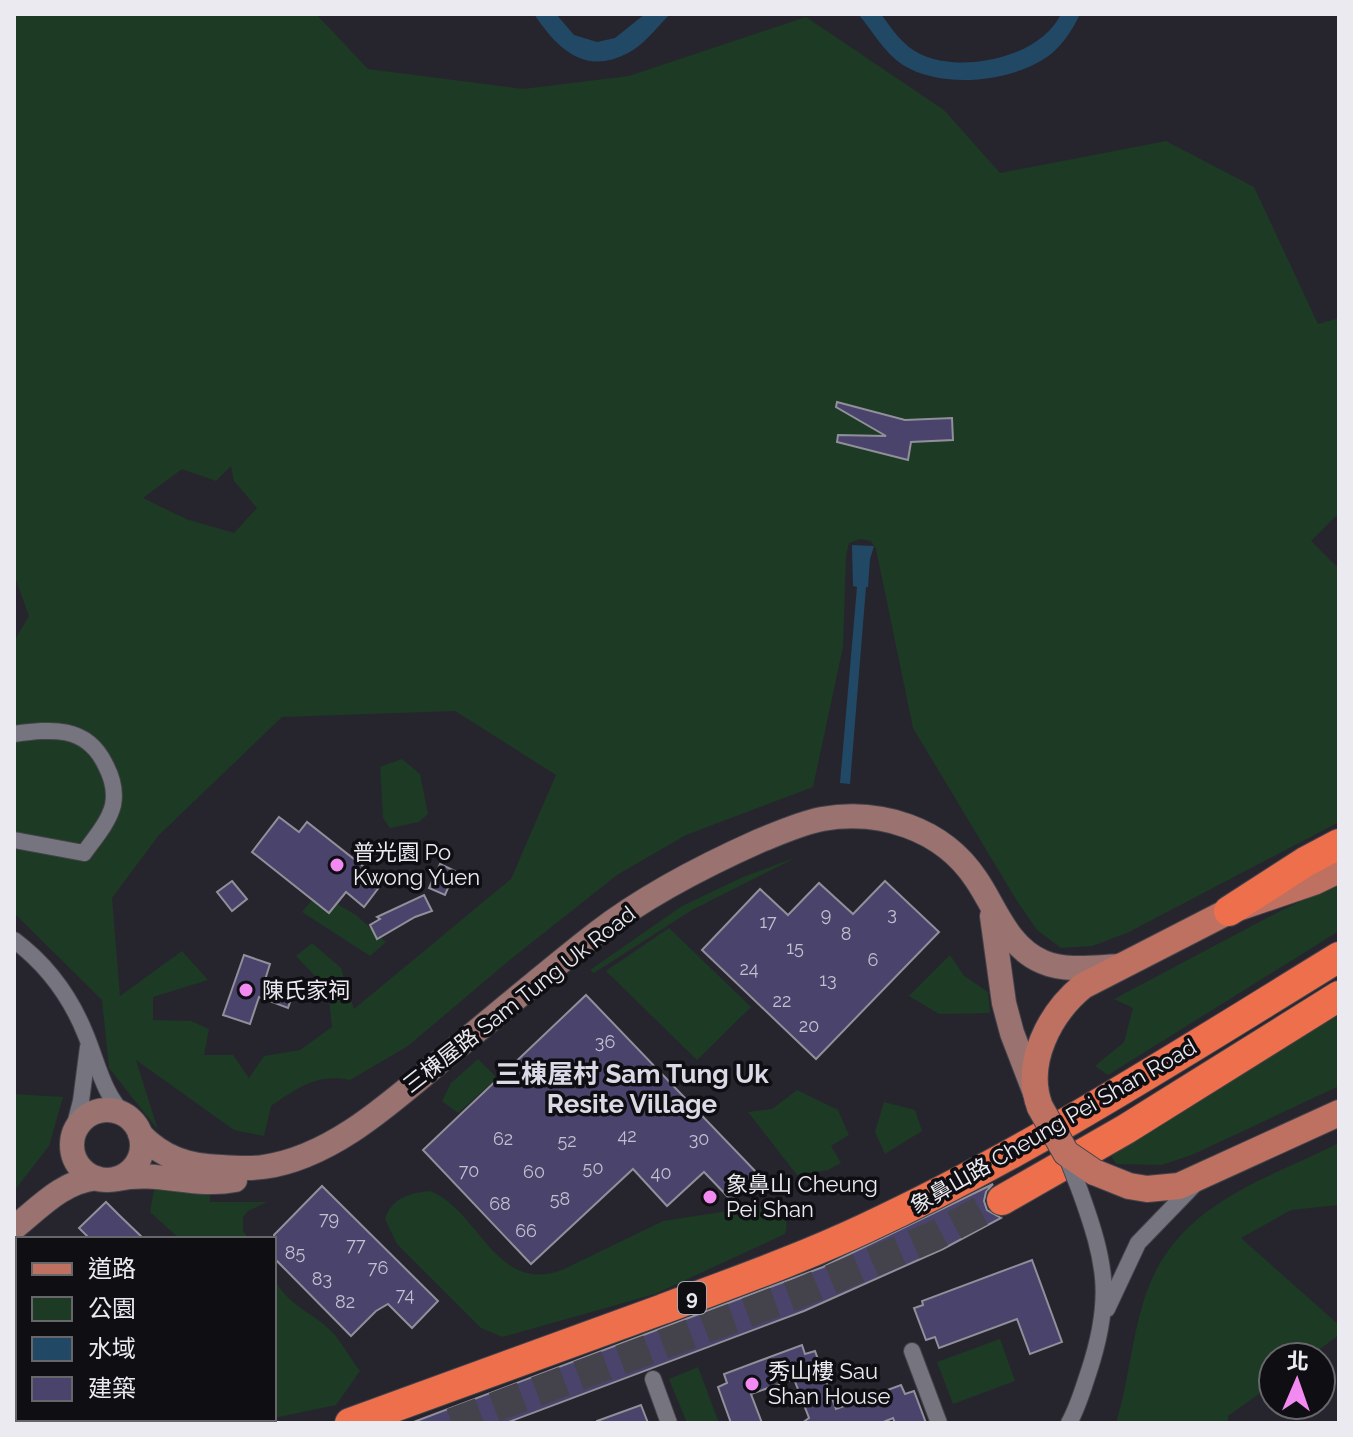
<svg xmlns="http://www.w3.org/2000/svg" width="1353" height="1437" viewBox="0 0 1353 1437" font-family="Raleway,'Noto Sans TC',sans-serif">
  <rect width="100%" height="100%" fill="#26252e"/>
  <!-- green -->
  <g fill="#1d3a24" fill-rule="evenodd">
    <path d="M14 14H316L368 69 523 89 629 76 806 17 944 110 1000 173 1166 141 1254 187 1318 324 1339 318V513L1311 541 1339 569V822L1127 933 1092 946 1061 948 1037 930 1017 901 913 728 876 549 871 541 860 539 849 543 846 556 843 647 813 787 686 835 617 875 511 959 408 1046 350 1080C317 1073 296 1089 271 1106L264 1136 234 1130 136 1060 158 1130 109 1068 102 1000 14 913V641L29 616 14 575ZM231 466 234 481 257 508 234 533 186 519 143 498 182 469 216 481ZM455 711 556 775 511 879 354 1009 341 968 312 943 296 956 328 990 332 1027 300 1050 264 1056 249 1078 233 1055H204L209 1029 191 1021 153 1020V997L208 980 182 951 120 996 112 898 159 835 282 717Z"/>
    <polygon points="402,759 420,774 428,814 419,822 390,828 383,818 380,767"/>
    <polygon points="797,857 692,910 594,973 590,970 682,906 743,877"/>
    <polygon points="1339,884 1339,931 1108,1075 1095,1066 1124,1042 1133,1008 1114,999 1284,909"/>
    <polygon points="318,893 356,915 386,942 370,956 302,912"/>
    <polygon points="669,928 751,1007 697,1060 606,971"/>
    <polygon points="950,955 964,976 988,992 990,1013 939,1014 909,996"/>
    <polygon points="1339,1012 1339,1086 1194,1154 1162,1165 1116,1164 1110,1154"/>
    <polygon points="478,1059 497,1078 458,1113 442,1101 451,1083"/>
    <polygon points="797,1090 838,1110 849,1135 831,1146 841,1163 828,1170 797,1175 748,1112 772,1109"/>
    <polygon points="14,1094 63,1097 49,1146 14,1191"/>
    <polygon points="884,1102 915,1110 922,1131 885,1154 875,1132"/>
    <path d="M1339 1143V1205L1291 1210 1241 1238 1339 1325V1335L1309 1357H1273V1384L1228 1416V1423H1116C1128 1384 1131 1343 1143 1303 1172 1206 1256 1184 1339 1143Z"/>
    <polygon points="155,1184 192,1188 210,1194 210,1202 267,1202 248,1211 243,1217 243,1231 249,1239 180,1239 150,1212"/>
    <path d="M430 1191C479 1210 496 1295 562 1270L663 1221 774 1204C785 1213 789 1221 785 1234L655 1294 503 1337 481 1328 397 1244 385 1219C392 1198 409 1193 430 1191Z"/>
    <path d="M274 1277C285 1305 315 1313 334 1334 343 1345 351 1359 360 1371L336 1405 274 1418Z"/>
    <polygon points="1000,1339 1015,1381 953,1404 937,1362"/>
    <polygon points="698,1367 719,1423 687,1423 669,1379"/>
    <polygon points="152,1419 270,1419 263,1423 148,1423"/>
  </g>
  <!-- water -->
  <g fill="#214965">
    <path d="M534 14H556L574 35 597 42 615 38 645 14H670C658 26 644 45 628 53 584 76 557 48 534 14Z"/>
    <path d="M858 14H881C892 29 903 46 920 54 962 74 1040 58 1061 14H1080C1073 29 1064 43 1051 54 1015 82 943 90 903 65 884 53 873 31 858 14Z"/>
    <polygon points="852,545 874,546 870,559 868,587 866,587 850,784 840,783 857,587 853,586"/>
  </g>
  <!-- building -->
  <g fill="#4a436b" stroke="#91909a" stroke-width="2">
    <polygon points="837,402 905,420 952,418 953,440 911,442 908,460 837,442 838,435 886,436 836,407"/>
    <polygon points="279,817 299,832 307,822 383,882 364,907 346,892 329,913 252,852"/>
    <polygon points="440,864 455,871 445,895 429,888"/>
    <polygon points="232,881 247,899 232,911 217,892"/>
    <polygon points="885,881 939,932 816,1059 702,950 760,889 788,915 819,883 853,914"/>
    <polygon points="424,895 432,911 415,917 377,939 370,925 380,919 377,917"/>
    <polygon points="244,955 270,964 265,980 294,990 288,1008 259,997 250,1024 223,1015"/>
    <polygon points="586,995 758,1174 731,1200 704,1172 667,1206 633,1169 531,1264 423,1150"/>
    <polygon points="993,1184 986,1192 984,1201 987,1210 1001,1218 943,1249 804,1311 506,1423 411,1423 823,1267"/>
    <polygon points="322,1186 438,1301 412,1328 388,1304 376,1311 351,1336 274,1258 274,1235"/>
    <polygon points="106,1202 119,1215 144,1239 90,1239 79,1228"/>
    <polygon points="1032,1260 1062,1342 1030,1354 1017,1319 939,1348 935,1337 926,1340 914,1308 923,1305 922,1301"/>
    <polygon points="802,1345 805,1354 815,1351 836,1409 901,1385 905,1394 914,1391 926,1423 895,1423 893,1418 881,1423 802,1423 809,1418 794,1379 751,1394 762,1423 731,1423 718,1387 727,1383 724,1374"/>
    <polygon points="641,1405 648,1423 597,1423 597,1421"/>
  </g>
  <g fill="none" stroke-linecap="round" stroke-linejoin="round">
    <!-- highway-tunnel -->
    <polyline stroke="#44434b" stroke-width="30" stroke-dasharray="30 15" stroke-linecap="butt" points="452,1423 797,1294 934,1236 1002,1200"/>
    <defs>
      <g id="street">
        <path d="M14 734C51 729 86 725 105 764 112 777 116 790 113 805 109 822 94 839 84 853L14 840"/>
        <path d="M14 940C46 964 70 996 85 1033 97 1061 103 1095 126 1116"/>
        <polyline points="73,1132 81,1101 88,1047"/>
        <polyline points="1107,1309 1138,1243 1196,1183"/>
        <polyline points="912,1351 939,1423"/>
        <polyline points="653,1379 669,1423"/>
        <path d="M1069 1423C1078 1407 1083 1389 1089 1371 1113 1298 1106 1263 1080 1191"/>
      </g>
      <g id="secondary">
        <polyline points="992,916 1004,1003 1012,1033 1035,1093"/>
        <circle cx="107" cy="1145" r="35"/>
        <path d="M140 1134C163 1158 188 1166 221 1167 235 1168 250 1169 263 1167 337 1157 401 1093 456 1048 503 1010 549 970 597 933 645 896 703 866 759 841 779 833 801 823 822 819 880 809 942 828 976 879 996 908 1007 947 1043 962 1066 972 1096 967 1121 966"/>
        <path d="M117 1179C157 1170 195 1188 235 1180"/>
        <path d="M14 1228C40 1207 62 1182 96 1178"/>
      </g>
      <g id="primary">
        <path d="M1040 1107C1023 1063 1050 1013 1083 986L1229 911 1314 882 1339 870"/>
        <polyline points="1094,1172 1129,1186 1147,1189 1179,1186 1339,1113"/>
      </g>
      <g id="highway">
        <polyline points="1229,911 1305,862 1339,844"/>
        <polyline points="1002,1200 1126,1129 1339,996"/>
        <path d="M350 1423C455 1385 559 1347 663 1309 732 1283 800 1259 866 1228 1031 1151 1184 1052 1339 957"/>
      </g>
    </defs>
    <!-- street casing -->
    <use href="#street" stroke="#44434a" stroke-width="18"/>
    <!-- secondary casing -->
    <use href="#secondary" stroke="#44434a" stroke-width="26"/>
    <!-- primary casing -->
    <use href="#primary" stroke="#44434a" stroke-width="28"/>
    <!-- highway casing -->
    <use href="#highway" stroke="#44434a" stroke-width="32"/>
    <!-- street -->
    <use href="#street" stroke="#76757f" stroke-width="16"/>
    <!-- secondary -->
    <use href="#secondary" stroke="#9a7370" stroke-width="24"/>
    <!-- primary -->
    <use href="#primary" stroke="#be7160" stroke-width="26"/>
    <!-- highway -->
    <use href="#highway" stroke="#ee6f4c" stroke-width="30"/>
    <defs>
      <polyline id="street-bridge" points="1066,1155 1080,1191"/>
      <polyline id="primary-bridge" points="1040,1107 1066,1153 1094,1172"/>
    </defs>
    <!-- street-bridge casing -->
    <use href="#street-bridge" stroke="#44434a" stroke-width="18" stroke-linecap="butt"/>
    <!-- primary-bridge casing -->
    <use href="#primary-bridge" stroke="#44434a" stroke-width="28" stroke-linecap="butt"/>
    <!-- street-bridge -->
    <use href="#street-bridge" stroke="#76757f" stroke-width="16"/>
    <!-- primary-bridge -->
    <use href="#primary-bridge" stroke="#be7160" stroke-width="26"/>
  </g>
  <!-- markers -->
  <g fill="#f38af1" stroke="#0f0f13" stroke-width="3">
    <circle cx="337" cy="865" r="8"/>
    <circle cx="246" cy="990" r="8"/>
    <circle cx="710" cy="1197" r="8"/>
    <circle cx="752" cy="1384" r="8"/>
  </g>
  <g text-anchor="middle" stroke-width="7" stroke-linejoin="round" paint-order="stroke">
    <!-- number labels -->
    <g font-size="18" fill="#c3c0cf">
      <text x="892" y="920">3</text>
      <text x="826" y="921">9</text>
      <text x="768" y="928">17</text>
      <text x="846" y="940">8</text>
      <text x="795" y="954">15</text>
      <text x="873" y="966">6</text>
      <text x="749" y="975">24</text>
      <text x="828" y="986">13</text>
      <text x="782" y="1007">22</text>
      <text x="809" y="1032">20</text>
      <text x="605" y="1048">36</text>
      <text x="627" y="1142">42</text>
      <text x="503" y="1145">62</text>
      <text x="699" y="1145">30</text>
      <text x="567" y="1147">52</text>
      <text x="593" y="1174">50</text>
      <text x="469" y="1177">70</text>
      <text x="534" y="1178">60</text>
      <text x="661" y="1179">40</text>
      <text x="560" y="1205">58</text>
      <text x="500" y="1210">68</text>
      <text x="329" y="1225">79</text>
      <text x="526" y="1237">66</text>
      <text x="356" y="1251">77</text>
      <text x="295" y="1259">85</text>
      <text x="378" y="1274">76</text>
      <text x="322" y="1285">83</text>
      <text x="405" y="1301">74</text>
      <text x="345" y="1308">82</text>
    </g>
    <!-- shield labels -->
    <rect fill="#0f0f13" stroke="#a9a8ae" stroke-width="2" x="678" y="1282" width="28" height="32" rx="6"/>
    <g font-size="20" font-weight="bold" fill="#ebeaf0">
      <text x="692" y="1305">9</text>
    </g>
    <!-- poi labels -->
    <g font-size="22" fill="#ebeaf0" stroke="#0f0f13" text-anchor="start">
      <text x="353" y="860">普光園 Po<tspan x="353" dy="25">Kwong Yuen</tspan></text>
      <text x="262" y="998">陳氏家祠</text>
      <text x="726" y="1192">象鼻山 Cheung<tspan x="726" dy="25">Pei Shan</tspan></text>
      <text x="768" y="1379">秀山樓 Sau<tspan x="768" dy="25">Shan House</tspan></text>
    </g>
    <!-- street labels -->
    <g font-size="22" fill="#ebeaf0" stroke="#0f0f13">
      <text transform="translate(519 999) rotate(-38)" y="8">三棟屋路 Sam Tung Uk Road</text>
      <text transform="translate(1053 1126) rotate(-30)" y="8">象鼻山路 Cheung Pei Shan Road</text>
    </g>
    <!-- quarter labels -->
    <g font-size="26" font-weight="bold" fill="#dbd9e5" stroke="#0f0f13">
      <text x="632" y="1083">三棟屋村 Sam Tung Uk<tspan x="632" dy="30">Resite Village</tspan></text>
    </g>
  </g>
  <!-- border -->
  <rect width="1353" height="1437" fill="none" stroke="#ebeaf0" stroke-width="32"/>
  <!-- legend -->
  <rect x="16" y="1237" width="260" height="184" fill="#0f0f13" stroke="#67676b" stroke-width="2"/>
  <rect x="32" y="1263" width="40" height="12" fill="#be7160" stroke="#67676b" stroke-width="2"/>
  <text x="88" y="1277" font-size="24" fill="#ebeaf0">道路</text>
  <rect x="32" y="1297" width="40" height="24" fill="#1d3a24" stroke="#67676b" stroke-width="2"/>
  <text x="88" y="1317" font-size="24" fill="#ebeaf0">公園</text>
  <rect x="32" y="1337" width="40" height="24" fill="#214965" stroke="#67676b" stroke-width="2"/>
  <text x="88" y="1357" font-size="24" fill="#ebeaf0">水域</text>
  <rect x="32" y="1377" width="40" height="24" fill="#4a436b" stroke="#67676b" stroke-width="2"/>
  <text x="88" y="1397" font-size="24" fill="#ebeaf0">建築</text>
  <!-- north arrow -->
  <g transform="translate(1297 1381) rotate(2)"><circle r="38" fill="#0f0f13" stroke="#67676b" stroke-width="2"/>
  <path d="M0-6L14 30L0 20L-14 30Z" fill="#f38af1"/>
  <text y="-12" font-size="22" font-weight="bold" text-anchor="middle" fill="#ebeaf0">北</text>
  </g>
</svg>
